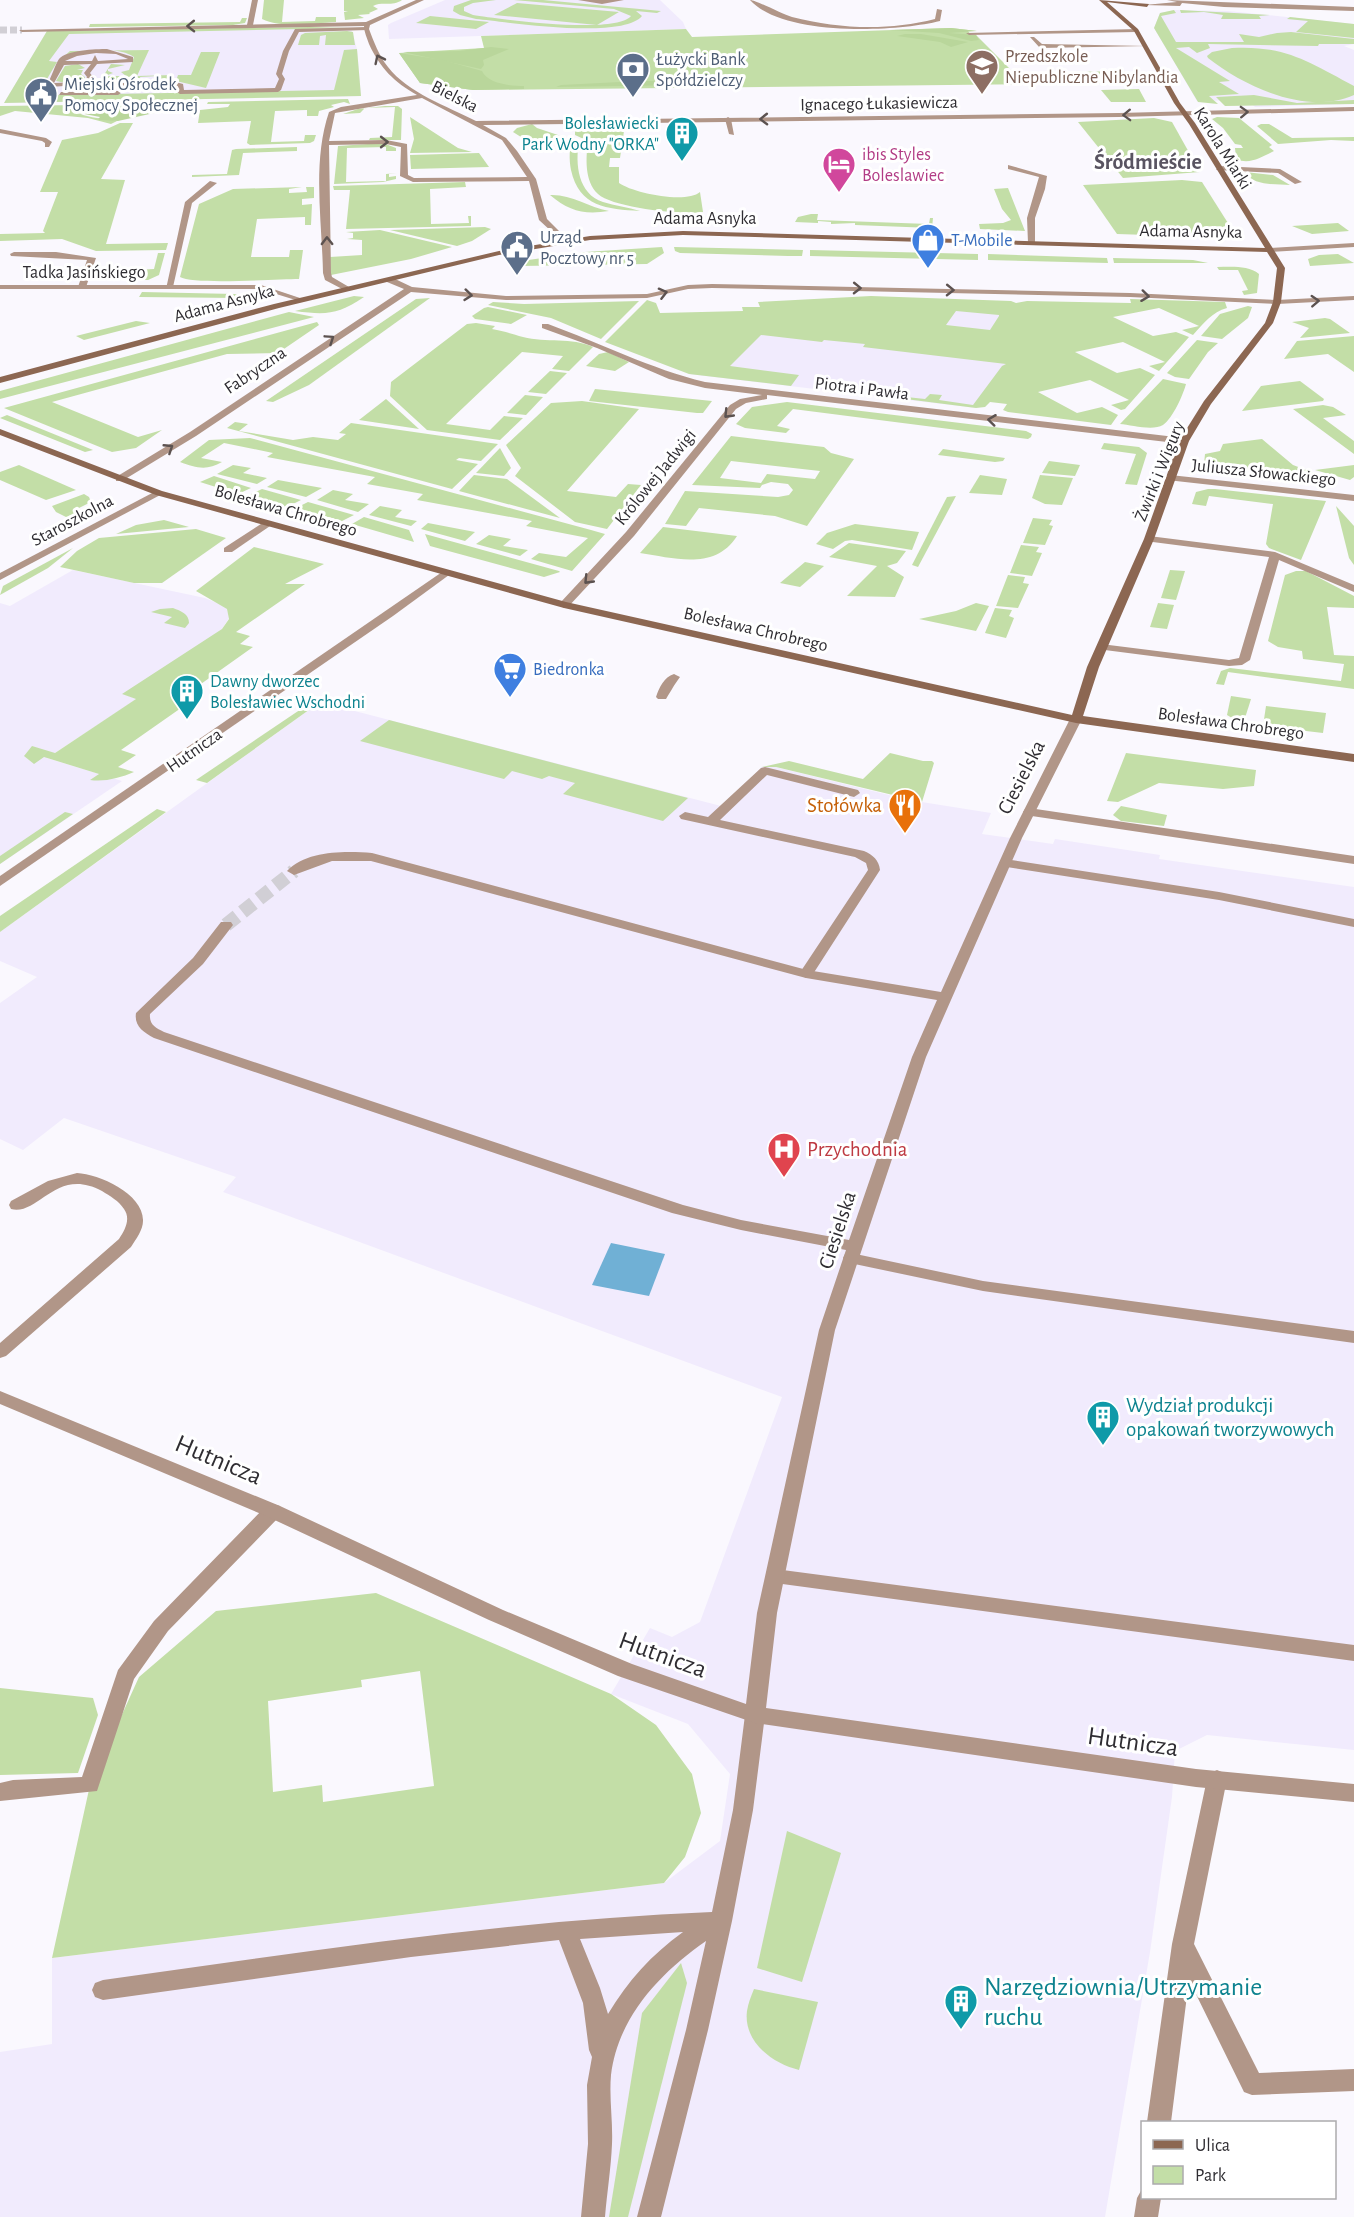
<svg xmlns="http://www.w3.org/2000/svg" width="1354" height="2217" viewBox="0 0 1354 2217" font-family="'Alegreya Sans',sans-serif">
  <rect width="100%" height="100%" fill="#faf8fe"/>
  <!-- built -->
  <g fill="#f1ebfd">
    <polygon points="445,0 660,0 683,22 686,29 389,39 388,25 391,23"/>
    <polygon points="1176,10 1228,11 1354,24 1354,44 1344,46 1354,50 1354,104 1255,107 1247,100 1197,101 1154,28 1160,13"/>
    <polygon points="351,28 357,49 361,96 4,103 47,31"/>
    <polygon points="1007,306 1049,353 976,408 689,374 670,353 705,324"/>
    <polygon points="73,570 205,598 222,605 227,609 229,618 222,629 211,637 123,694 137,699 47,758 122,781 0,864 0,603 10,606"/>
    <polygon points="320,702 721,806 762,767 776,767 909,800 991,813 982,834 1053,844 1055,839 1160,855 1159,859 1354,887 1354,1750 1207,1735 1175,1751 1172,1797 1150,1952 1105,2217 0,2217 0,2052 52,2044 52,1958 664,1883 720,1841 730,1774 688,1724 611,1694 650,1628 672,1637 700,1622 782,1397 223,1192 236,1177 64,1118 23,1150 0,1139 0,1003 37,977 0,961 0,932"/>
  </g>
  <!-- green -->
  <g fill="#c3dea7" fill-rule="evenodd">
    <path d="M264 0H284L282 22 315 21 316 17H336V22C314 23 283 29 262 19Z"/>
    <path d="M344 0H402C392 7 382 1 373 6L378 9 369 13 370 14 358 15 364 18 345 20 344 12 348 11H344Z"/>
    <path d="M471 0H496L473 3 464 7V11L473 15C499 19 616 35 631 16L614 9 514 0H543L661 11 657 13 636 11 642 16C622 40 508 22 476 19L460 15 453 11 454 6Z"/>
    <polygon points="517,3 619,12 597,25 494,15"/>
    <polygon points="1174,10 1176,13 1161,16 1176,42 1244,42 1239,34 1259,37 1277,33 1291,32 1354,39 1354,44 1319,44 1318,46 1208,44 1210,48 1197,53 1189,47 1176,48 1230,81 1219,82 1239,94 1209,96 1218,104 1198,102 1154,28 1160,13"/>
    <polygon points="1180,10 1270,15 1259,16 1261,19 1221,19 1223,15 1204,12 1181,13"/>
    <polygon points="430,16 489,22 476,29 416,23"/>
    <polygon points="1290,17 1354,24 1354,38 1296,32 1308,21 1287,19"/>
    <polygon points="242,18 247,18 245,23 233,25 89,27 90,24 240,22"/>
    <polygon points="310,27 351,28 69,34 49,61 57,62 40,91 52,95 334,90 344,50 357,49 361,96 4,103 47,31"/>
    <polygon points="951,28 977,31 968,31 971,35 976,35 1014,73 1124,71 1129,80 1123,81 1131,83 473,90 420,83 399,53 484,48 481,36 686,29 692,37"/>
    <polygon points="347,31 353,32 355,45 325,45 326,35 320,36 319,45 298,45 301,35 305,33"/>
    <path d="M1232 48C1285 45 1309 62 1354 86V95C1307 116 1245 87 1208 58L1207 56 1212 52Z"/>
    <path d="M149 50 137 76 173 75 170 81 151 80 159 76 140 77 141 81C127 83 115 82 102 78L111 64 125 65 108 69V71L113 73 105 76H126L121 72 129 70 134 57C114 44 84 54 62 58L70 51Z"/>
    <polygon points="201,52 220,52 206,88 176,81 178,75 191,75"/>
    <polygon points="78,64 85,68 77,70 83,70 81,74 85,77 84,79 66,83 56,81 65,66"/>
    <polygon points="1139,89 1146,102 1111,102 1101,90"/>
    <polygon points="1254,95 1297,103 1354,100 1354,104 1225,106 1216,97"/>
    <polygon points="348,99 350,104 344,102 331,105 334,107 319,111 318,116 307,116 307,110 275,111 271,142 304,141 305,135 316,135 314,141 310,143 250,145 247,143 251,121 198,123 200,110 228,107 230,104 207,104 208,102"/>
    <path d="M76 105 72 106C80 120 103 117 117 121L111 124 88 118 15 111 0 116V106Z"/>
    <polygon points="385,106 398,106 402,109 401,140 369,140 370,138 392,137 395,107 365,108 360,113 343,114 358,109"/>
    <polygon points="410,117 458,148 472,152 410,153 414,139"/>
    <path d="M1217 117 1239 118 1272 145 1269 147 1274 151C1261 157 1250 165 1236 159L1235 148H1243L1241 145 1235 144 1223 128 1212 119Z"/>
    <polygon points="1154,118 1172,122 1200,172 1123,178 1078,122"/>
    <polygon points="120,123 133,123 101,179 125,180 106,244 168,243 166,250 96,251 62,239 0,241 0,234 45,233 43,231 58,192 40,192 62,140 98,133"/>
    <polygon points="532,124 537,128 558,135 561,137 559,140 529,142 513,132 517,128"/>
    <polygon points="1261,124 1269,124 1292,138 1354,137 1354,141 1331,140 1278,144 1257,126"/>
    <path d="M639 126V131H624L620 158H610L609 167H619V183C633 193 686 204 700 192L703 212C683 215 613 208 598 194 584 181 586 157 588 141L575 135V131L592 127Z"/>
    <path d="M573 137 579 142C575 164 578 194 603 202 615 206 628 207 640 211 607 209 579 207 571 170 569 160 569 146 573 137Z"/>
    <polygon points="383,143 396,148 396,151 386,151 386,147 347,148 346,182 386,181 386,174 397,173 389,174 389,177 396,176 396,179 383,182 334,184 338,146"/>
    <polygon points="297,147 297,151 243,153 239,175 192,177 192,175 227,174 232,150 236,149"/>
    <polygon points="479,153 489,167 411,169 410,155"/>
    <path d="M1245 172 1273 175 1290 185C1275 184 1253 186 1245 172Z"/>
    <polygon points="1182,180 1202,182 1233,231 1231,233 1209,237 1117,234 1083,185"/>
    <polygon points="465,182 466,187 430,189 431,224 469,223 468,216 471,216 471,226 346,229 350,190 334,190 333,186"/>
    <path d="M302 187 289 189V193L307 192 306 187H314V198L302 199V205L312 204 311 225H305V217L257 219 251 257H289L290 250H303L299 279C277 279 193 285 180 277L199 204 233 189Z"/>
    <polygon points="1008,188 1025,231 980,229 979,224 1003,223 1011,220 1002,209 994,189"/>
    <path d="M550 195C571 194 588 207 609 211 584 215 569 211 550 195Z"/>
    <polygon points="811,214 818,214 817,220 929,224 930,218 933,218 932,228 855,225 855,223 831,224 831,222 818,221 818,223 795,222 798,217"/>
    <polygon points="1338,223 1349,231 1312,234 1292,226"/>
    <polygon points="485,227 491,229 472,241 457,246 390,230"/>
    <polygon points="380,230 452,247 411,259 331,275 330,257 362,255 362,240 347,239 353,238 353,233 346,232"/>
    <polygon points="662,247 664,253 647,264 521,266 514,262 585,252"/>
    <polygon points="674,247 803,250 802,256 788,256 680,253 675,251"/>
    <polygon points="810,250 978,254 978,260 810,256"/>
    <polygon points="158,253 165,253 159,275 148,280 130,280 134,270 154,269"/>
    <polygon points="988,254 1107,258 1108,263 988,260"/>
    <polygon points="1338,254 1354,263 1310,266 1308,259 1319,255"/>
    <polygon points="1113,258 1193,260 1208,263 1114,263"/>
    <path d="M1217 267C1231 267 1248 265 1259 274L1257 293 1244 295 1242 291 1248 290 1238 270H1219Z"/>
    <polygon points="142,292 235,294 243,296 238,298 139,297"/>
    <path d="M354 296 364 297C337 315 326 315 295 311Z"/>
    <path d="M871 296 1011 301 1016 303 1027 301 1131 303 1130 299 1225 302 1227 308C1212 312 1204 323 1193 335L1182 330 1199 326 1159 308 1113 317 1153 336 1176 332 1189 337 1159 371 1149 366 1165 362 1123 342 1075 352 1117 373 1140 368 1155 375 1125 409 1121 410 1111 405 1129 400 1090 380 1038 392 1077 413 1102 407 1118 415 1111 425 1008 412 1003 410 1007 404 990 402 985 407 976 408 874 395 878 394 881 390 890 391 888 395 925 399 930 394 942 395 939 400 973 405 1002 366 1006 364 863 347 865 344 824 340 822 342 761 335 730 366 799 375 791 386 689 374 605 342 647 300 656 303 660 313 743 311 742 307H760L758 302ZM956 311 999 315V316L990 330 946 325Z"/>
    <polygon points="430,298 309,385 273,402 266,401 416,299"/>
    <polygon points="639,301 601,339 551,318 488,305 493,302 524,304"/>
    <polygon points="1248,306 1252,307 1248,318 1222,339 1201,336 1220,314"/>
    <polygon points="488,307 527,315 511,324 475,319 472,316 484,308"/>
    <polygon points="289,312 314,317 0,399 0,391"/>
    <polygon points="1325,318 1330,319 1350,333 1300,338 1309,328 1292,322"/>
    <polygon points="136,321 150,323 84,340 76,336"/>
    <polygon points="317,322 319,325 278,353 227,354 52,402 138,437 162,430 136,448 112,452 4,408"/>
    <path d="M476 323 495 326 492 329C504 331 512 334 523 337 546 343 572 337 593 347L569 371 552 369 563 356 522 352 446 424 490 430 504 416 523 418 500 440 427 430 390 396 391 382 467 324Z"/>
    <polygon points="1354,336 1354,372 1328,354 1284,359 1297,341"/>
    <polygon points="1197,340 1218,343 1208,352 1189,379 1175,377 1167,373"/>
    <polygon points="608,352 629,362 615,371 586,366 599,354"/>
    <polygon points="550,371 567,373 546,394 528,392"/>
    <path d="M1163 379 1186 384C1183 395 1173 418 1163 425 1153 431 1131 425 1120 424Z"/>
    <polygon points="1300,381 1324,399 1323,401 1242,411 1261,386"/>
    <polygon points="595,389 712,401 703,413 697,413 589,401"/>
    <polygon points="525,395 543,397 526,415 507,413"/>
    <polygon points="386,399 419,429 359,420"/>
    <polygon points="582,401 639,409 567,491 616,497 628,484 641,485 607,529 575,522 515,476 521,468 506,445 551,403"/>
    <polygon points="787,402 1026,431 1032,434 1031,437 1028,439 793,409 777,426 790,429 786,433 745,428 736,424 752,407"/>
    <polygon points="1323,405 1333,407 1346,415 1323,418 1354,441 1354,454 1293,409"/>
    <polygon points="7,415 93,450 85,452 0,418"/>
    <polygon points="235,422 248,424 239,431 293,440 313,437 338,440 346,434 339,433 351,423 498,444 481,461 459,458 456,460 478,464 452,489 227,428"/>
    <path d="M731 436 824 447 831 453 854 459 807 526 775 516 699 508 686 526 665 524 685 491 778 497 789 495 793 490 788 484 771 482 762 485 760 488 692 485ZM731 461 820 471 815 479 767 474 761 483 720 478Z"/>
    <path d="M250 438 591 530 605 534 572 571 531 559 539 553 566 557 588 538 526 526 532 521 417 500 423 494 367 484 375 477 267 457 273 453 224 443 201 458 222 462C207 471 196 468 180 462L209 440Z"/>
    <polygon points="1262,439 1293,465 1327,478 1204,464 1205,454 1220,451 1223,444"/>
    <polygon points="1104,443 1139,447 1147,453 1137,485 1125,484 1136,454 1101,449"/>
    <polygon points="500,448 511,468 504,476 476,473"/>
    <polygon points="943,449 1005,458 1003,461 995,462 938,455"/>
    <polygon points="1049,461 1080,465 1075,476 1042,473"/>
    <polygon points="19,465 76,490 46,500 0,480 0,472"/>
    <polygon points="233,465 251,468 243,473 267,478 257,484 217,474"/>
    <polygon points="1354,465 1354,477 1350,480 1315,470"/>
    <polygon points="474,475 507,479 560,518 459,491"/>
    <polygon points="980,475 1007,479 1002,495 969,493"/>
    <polygon points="1040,475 1073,478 1062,505 1045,504 1032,498"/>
    <polygon points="214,476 251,488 238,494 200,482"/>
    <polygon points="278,480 322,488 306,497 267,487"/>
    <polygon points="262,489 301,500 287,507 247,496"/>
    <polygon points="1208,489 1215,489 1326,501 1301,560 1269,548 1266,544 1273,504 1209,496 1206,506 1192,504 1196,492"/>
    <polygon points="333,490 353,494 345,500 369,504 358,512 317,500"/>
    <polygon points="84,494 89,497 91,502 77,509 88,512 72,520 56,512 52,506"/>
    <polygon points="956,496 918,567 912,565 947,497"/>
    <polygon points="308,502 354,515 342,521 296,508"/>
    <polygon points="380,506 402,510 395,517 417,521 411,526 369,515"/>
    <polygon points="1336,506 1354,526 1354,565 1349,558"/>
    <polygon points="364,517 409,530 414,542 352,524"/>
    <polygon points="1033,518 1052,520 1049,525 1053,526 1045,545 1023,543"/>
    <polygon points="164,520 189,527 116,534 136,525"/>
    <polygon points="428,523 475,532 465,541 421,529"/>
    <polygon points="855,524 919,532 912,550 852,540 845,541 833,549 816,544 827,533"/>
    <path d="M663 527 737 536C715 571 674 558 640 553Z"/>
    <polygon points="196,529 226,538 162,583 134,583 60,567 77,551 99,538"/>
    <polygon points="425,534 559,571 560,572 544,577 430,546"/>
    <polygon points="489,535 511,539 503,546 528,550 520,556 476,544"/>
    <polygon points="849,543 906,551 897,563 887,566 904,577 895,597 847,596 877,566 829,557"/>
    <polygon points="1021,545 1039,547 1036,552 1042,553 1032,576 1010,573"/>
    <path d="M254 547 324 564 285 584H305L236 632 250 636 240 644 253 647 191 691 201 694 121 750 136 755 118 767 134 772C120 778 105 782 90 780L99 774 44 757 34 764 24 756 32 746 55 753 136 699 122 694 222 629 229 619 227 609 196 591Z"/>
    <polygon points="73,548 48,568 0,595 3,586"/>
    <polygon points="805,562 824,566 800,587 780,583"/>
    <polygon points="1170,570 1185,571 1176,600 1161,598"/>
    <polygon points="1296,571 1306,571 1354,596 1354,608 1327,607 1334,655 1354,656 1354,689 1228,672 1224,685 1216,684 1221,671 1230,668 1341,681 1344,664 1303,659 1302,651 1278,647 1268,641 1285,575"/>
    <polygon points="1008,575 1025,577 1023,583 1029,584 1018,608 996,606"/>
    <polygon points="976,603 989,606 976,631 919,619 956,611"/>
    <polygon points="1158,603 1174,605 1167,629 1150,627"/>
    <path d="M173 608C181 611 189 614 189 623L185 628 164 623 172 617 151 612 160 609Z"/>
    <polygon points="995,608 1012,610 1009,616 1014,618 1006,638 985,633"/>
    <polygon points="1231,696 1251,699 1245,718 1237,721 1227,715"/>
    <polygon points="313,701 320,702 207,783 196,780"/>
    <polygon points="1266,706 1326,713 1323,733 1263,726"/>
    <polygon points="389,720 688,798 663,821 563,794 575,783 549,776 542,779 512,771 504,779 360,741"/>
    <polygon points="890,753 923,761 932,761 934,763 922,802 776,767 762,767 789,761 863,779"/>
    <polygon points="1126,753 1256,770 1254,786 1223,789 1159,783 1118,802 1107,801"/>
    <polygon points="1121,806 1167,815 1164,826 1121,821 1113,815"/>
    <polygon points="157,809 166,812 0,932 0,916"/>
    <polygon points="65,812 73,814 0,864 0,856"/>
    <path d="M376 1593 611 1694 656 1725 692 1774 701 1813 685 1857 664 1883 52 1958 90 1785 139 1677 216 1611ZM420 1671 434 1786 323 1802 322 1785 273 1792 268 1701 362 1687 361 1680Z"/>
    <polygon points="0,1688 93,1698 98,1715 78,1773 0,1775"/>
    <polygon points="787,1831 841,1853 802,1982 757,1968"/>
    <polygon points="681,1963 687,1983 628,2217 609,2217 642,2013"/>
    <path d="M754 1989 818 2002 799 2070C773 2064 743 2042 747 2011 748 2004 751 1996 754 1989Z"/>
  </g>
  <!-- forest -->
  <g fill="#b9d69b">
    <polygon points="951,28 977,31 949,33 976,35 979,40 971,41 939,33 890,30"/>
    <polygon points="905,34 921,34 968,42 951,47 940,42 897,36"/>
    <polygon points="491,47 509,49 483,60 484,65 481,69 403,52 459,51"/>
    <path d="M399 53 443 60 482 71C488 84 511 86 524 86V89L473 90 420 83Z"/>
    <polygon points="639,81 685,81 687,85 556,87 561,85"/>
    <polygon points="200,102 162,112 134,107 137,104"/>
    <polygon points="130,104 130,108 154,113 118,121 100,120 98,119 100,117 69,111 72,106 76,105"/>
  </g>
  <!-- water -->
  <polygon fill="#70b0d5" points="611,1243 665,1254 649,1296 592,1285"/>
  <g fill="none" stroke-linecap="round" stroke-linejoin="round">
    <!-- street-tunnel-far1 -->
    <polyline stroke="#d1cfd5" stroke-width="7" stroke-dasharray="7 3" stroke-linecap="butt" points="0,30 22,30"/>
    <!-- street-tunnel -->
    <polyline stroke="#d1cfd5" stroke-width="14" stroke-dasharray="14 7" stroke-linecap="butt" points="226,925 294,871"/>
    <!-- lane -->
    <g fill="#b19688" fill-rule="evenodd">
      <polygon points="252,0 258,0 253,25 250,27 247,25"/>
      <polygon points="578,0 624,0 602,4"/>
      <path d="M750 0C756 0 782 14 792 17 839 29 888 31 935 19L937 9 942 10 940 21C896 32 783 37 750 0Z"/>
      <polygon points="366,27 368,30 299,32 289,51 282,74 285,79 281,90 278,92 180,94 177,92 178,86 172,85 101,86 98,84 172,81 183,84 184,90 275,88 279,79 276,74 283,51 295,29"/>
      <polygon points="1138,29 1136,32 969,35 966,33"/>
      <polygon points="1030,37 1034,37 1042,44 1148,46 1040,48"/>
      <path d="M107 49 133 57V62L97 64 90 73 93 77 88 83 85 81 87 77 84 73 91 64 64 65 54 83 76 82 78 85 50 87 47 85C51 78 55 65 59 59 66 50 96 49 107 49ZM96 53 116 54 128 59 98 61 95 55 92 61H65L77 56Z"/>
      <polygon points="61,92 118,91 121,93 118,95 59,95"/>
      <polygon points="728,117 731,119 734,135 729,134 725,119"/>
      <polygon points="1008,165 1047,176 1045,189 1035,218 1035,245 1028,243 1027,218 1039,177 1008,169"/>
      <polygon points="1219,166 1280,169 1302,182 1295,184 1278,173 1216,170"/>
      <polygon points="210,181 217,183 192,203 173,287 166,289 185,202"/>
      <polygon points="14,252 56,252 96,258 86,287 82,289 78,287 87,260 11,256 10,254"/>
      <polygon points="264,522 273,524 232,552 224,552 224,548"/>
      <polygon points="1149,536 1275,552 1354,585 1354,592 1279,560 1250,660 1242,665 1229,666 1097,649 1097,645 1101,644 1229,660 1239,658 1269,557 1145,541 1145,537"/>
      <path d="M674 674 680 677C674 685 671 691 666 699H658L656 697C659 688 664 677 674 674Z"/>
      <path d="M765 767 858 790 860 793 854 797 767 775 720 820 864 851C873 855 879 860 880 870L813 974 806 978 799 974 868 870 866 863 855 857 681 819 679 816 685 812 708 817 761 768Z"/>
      <polygon points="1029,808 1354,856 1354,864 1025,815 1023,812 1025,809"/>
      <polygon points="1005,859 1219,892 1354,919 1354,927 1219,900 1000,866 999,863"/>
      <path d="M77 1173C99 1174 144 1194 143 1221 143 1230 136 1239 131 1247L6 1356 0 1358V1343L119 1239C125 1230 131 1219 124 1209 119 1201 110 1196 102 1191 56 1166 39 1216 11 1209L9 1205 11 1201 48 1181Z"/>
      <polygon points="851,1253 983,1281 1354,1331 1354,1343 983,1291 845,1262 843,1258 845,1254"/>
      <polygon points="273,1504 280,1506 282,1511 280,1516 168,1631 134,1679 97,1791 0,1801 0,1783 13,1780 82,1777 118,1670 154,1621 266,1506"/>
      <polygon points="775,1569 1354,1645 1354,1661 775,1583 768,1581 766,1576 768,1571"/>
      <path d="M755 1707 762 1709 765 1715 753 1810 732 1921 708 2030 661 2217H637L686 2030 706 1941C660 1973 618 2017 611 2075 609 2098 613 2121 612 2144 611 2168 607 2193 605 2217H581L588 2144 587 2085 592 2057 589 2050 583 2003 559 1940 411 1957 103 2000 95 1997 92 1990 95 1983 103 1980C306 1952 508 1920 712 1912L733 1810 745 1715 748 1709ZM683 1932C651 1955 628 1981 608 2014L600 1988 580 1939Z"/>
      <polygon points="1217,1770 1224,1773 1227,1779 1194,1944 1259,2073 1354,2069 1354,2091 1252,2095 1244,2092 1189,1980 1171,2122 1147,2122 1172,1944 1207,1779 1210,1773"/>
      <polygon points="1142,2189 1142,2198 1161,2198 1158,2217 1134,2217 1137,2198"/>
    </g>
    <!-- street -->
    <g fill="#b19688" fill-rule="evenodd">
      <path d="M416 0H424L370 25 369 29C374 42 379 56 388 67 408 93 447 106 476 121L1119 113 1354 107V111L1119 117 483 125 506 138 517 151 536 179 547 219 567 239 568 241 564 243 539 220 529 181 413 182 400 176 401 147 386 144 329 145 331 273 332 277 349 287V291H346L325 280 323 273C322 221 312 162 329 112L341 107 417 95C394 82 380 68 369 44 367 38 364 32 364 26L22 32 19 30 366 22ZM422 98 502 140 527 177 414 178 408 175 407 144 386 140 329 141 335 113Z"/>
      <polygon points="1167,0 1354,7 1354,11 1224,7 1182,3 1180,6 1144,5 1177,2"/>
      <polygon points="0,129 46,138 52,142 49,147 45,147 45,143 42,141 0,133"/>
      <polygon points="1354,243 1354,247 1269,252 1265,250 1269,248"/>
      <polygon points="387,278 393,278 412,287 506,296 647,294 688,285 712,284 1130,293 1277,300 1354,296 1354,300 1277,304 1130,297 712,288 688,289 647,298 506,300 411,292 196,436 122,481 116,481 116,477 190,432 404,289 387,282"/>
      <polygon points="0,285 261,285 306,300 302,302 260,289 0,289"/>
      <path d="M542 324H548C600 343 651 369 705 382L1184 438 1189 441 1184 444 767 395V399L746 403 736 409 634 536 568 607 564 608 559 605 560 603 626 532 730 405 740 399 762 395 705 388 669 379 597 348 542 328Z"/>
      <polygon points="1170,475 1354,495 1354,501 1167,480 1167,476"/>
      <polygon points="156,491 164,493 0,580 0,573"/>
      <polygon points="445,570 449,571 449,575 393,616 0,886 0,876"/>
      <path d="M1076 715 1082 719 1022 838 926 1057 835 1330 777 1613 766 1708 1196 1769 1354 1784V1802L1196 1787 755 1723 618 1676 489 1620 266 1516 0 1404V1391L280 1506 503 1610 632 1664 746 1704 757 1613 819 1330 846 1250 741 1230 672 1213 154 1038C143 1032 134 1026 136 1013L193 958 221 922H231L233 925 203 964 150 1014C149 1025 156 1028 164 1032L683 1205 741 1220 849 1240 912 1057 937 1000 806 978 371 861H332L294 875 287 871C307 850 346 851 372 853L807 970 941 992 1010 838 1070 719Z"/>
    </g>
    <!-- secondary -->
    <polygon fill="#8c6752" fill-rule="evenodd" points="1099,0 1149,4 1147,7 1107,2 1138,29 1180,103 1195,123 1285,268 1281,302 1273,323 1211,404 1189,441 1154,539 1099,667 1083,716 1354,754 1354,762 1076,723 564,608 156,495 0,435 0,429 162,491 566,602 1072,715 1087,667 1144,539 1179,441 1204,401 1265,323 1273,302 1277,268 1267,252 683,235 590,240 499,255 279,308 0,383 0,377 274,304 499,251 590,236 683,231 1265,248 1189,124 1174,103 1134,31"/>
  </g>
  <!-- one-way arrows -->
  <defs><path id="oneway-chevron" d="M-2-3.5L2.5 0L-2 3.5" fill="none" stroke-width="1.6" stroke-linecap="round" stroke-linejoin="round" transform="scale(1.5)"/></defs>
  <g stroke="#5c5250">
    <use href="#oneway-chevron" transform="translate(191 26) rotate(179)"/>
    <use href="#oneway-chevron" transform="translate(379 59) rotate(-116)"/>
    <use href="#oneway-chevron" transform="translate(1244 112) rotate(-2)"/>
    <use href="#oneway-chevron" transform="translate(1127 115) rotate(178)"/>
    <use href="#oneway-chevron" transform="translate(764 119) rotate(179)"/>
    <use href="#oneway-chevron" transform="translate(384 142)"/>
    <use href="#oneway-chevron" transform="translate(327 241) rotate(-91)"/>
    <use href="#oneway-chevron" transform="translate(857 288) rotate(1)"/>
    <use href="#oneway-chevron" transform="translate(950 290) rotate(1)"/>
    <use href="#oneway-chevron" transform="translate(663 293) rotate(-14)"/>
    <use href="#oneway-chevron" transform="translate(468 295) rotate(6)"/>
    <use href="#oneway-chevron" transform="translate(1145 296) rotate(7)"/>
    <use href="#oneway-chevron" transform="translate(1315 301) rotate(-3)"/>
    <use href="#oneway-chevron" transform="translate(330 339) rotate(-34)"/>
    <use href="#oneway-chevron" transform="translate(728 414) rotate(134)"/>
    <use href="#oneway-chevron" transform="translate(992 420) rotate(-173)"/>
    <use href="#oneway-chevron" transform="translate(169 448) rotate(-33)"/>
    <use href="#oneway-chevron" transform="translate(588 580) rotate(134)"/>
  </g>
  <!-- icons -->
  <defs>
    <symbol id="school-pin" viewBox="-11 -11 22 30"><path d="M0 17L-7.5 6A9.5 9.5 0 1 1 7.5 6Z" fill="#8d6e63" stroke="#fff"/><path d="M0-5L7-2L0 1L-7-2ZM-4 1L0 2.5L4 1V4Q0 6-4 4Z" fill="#fff"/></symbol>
    <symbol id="bank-pin" viewBox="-11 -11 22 30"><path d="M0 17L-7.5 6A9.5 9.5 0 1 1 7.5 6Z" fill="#5c6f8a" stroke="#fff"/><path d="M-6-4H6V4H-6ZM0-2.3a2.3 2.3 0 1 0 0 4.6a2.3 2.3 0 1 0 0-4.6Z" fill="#fff"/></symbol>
    <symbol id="civic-pin" viewBox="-11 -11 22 30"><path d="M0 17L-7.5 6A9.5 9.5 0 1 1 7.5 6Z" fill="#5c6f8a" stroke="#fff"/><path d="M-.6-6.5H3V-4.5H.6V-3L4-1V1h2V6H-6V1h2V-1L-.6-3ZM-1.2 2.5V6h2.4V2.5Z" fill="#fff"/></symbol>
    <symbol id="building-pin" viewBox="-11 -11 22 30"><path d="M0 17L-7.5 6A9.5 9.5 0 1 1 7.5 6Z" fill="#0f9aa8" stroke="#fff"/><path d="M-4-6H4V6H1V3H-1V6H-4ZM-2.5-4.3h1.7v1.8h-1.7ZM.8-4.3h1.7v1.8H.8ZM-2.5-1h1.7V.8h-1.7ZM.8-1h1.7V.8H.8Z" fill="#fff"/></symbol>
    <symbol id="hotel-pin" viewBox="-11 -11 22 30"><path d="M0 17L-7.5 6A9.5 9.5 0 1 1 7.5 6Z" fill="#d1479c" stroke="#fff"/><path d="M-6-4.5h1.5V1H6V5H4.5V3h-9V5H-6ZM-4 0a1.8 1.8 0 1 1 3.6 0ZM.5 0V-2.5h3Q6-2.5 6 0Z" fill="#fff"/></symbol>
    <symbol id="shop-pin" viewBox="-11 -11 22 30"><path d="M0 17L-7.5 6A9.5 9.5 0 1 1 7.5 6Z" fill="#3f7fe0" stroke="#fff"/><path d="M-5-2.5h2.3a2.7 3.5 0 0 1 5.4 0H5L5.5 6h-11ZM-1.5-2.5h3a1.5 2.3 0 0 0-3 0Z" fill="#fff"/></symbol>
    <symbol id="supermarket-pin" viewBox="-11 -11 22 30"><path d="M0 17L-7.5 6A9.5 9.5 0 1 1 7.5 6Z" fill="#3f7fe0" stroke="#fff"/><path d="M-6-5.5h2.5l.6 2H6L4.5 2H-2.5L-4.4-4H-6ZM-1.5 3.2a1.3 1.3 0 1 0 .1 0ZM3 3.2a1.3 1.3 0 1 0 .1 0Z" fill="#fff"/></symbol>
    <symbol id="restaurant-pin" viewBox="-11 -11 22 30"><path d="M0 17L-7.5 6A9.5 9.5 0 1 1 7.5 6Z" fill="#e8710a" stroke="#fff"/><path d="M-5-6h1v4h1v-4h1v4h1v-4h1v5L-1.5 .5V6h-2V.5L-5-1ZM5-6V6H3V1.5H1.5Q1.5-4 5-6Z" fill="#fff"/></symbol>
    <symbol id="hospital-pin" viewBox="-11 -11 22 30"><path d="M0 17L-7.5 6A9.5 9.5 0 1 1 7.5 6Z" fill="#e0444e" stroke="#fff"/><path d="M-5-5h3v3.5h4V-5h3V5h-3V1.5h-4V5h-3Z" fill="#fff"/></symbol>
  </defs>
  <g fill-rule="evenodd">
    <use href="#school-pin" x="963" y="47" width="38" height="52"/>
    <use href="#bank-pin" x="614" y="50" width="38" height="52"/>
    <use href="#civic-pin" x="22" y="75" width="38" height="52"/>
    <use href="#building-pin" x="663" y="114" width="38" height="52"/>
    <use href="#hotel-pin" x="820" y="145" width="38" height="52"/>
    <use href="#shop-pin" x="909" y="221" width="38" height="52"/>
    <use href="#civic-pin" x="498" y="228" width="38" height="52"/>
    <use href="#supermarket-pin" x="491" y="650" width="38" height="52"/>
    <use href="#building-pin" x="168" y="672" width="38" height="52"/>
    <use href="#restaurant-pin" x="886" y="786" width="38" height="52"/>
    <use href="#hospital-pin" x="765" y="1130" width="38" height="52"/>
    <use href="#building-pin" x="1084" y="1398" width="38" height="52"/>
    <use href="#building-pin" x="942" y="1982" width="38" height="52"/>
  </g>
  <g text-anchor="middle" stroke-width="6" stroke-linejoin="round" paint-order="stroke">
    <!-- far-education labels -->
    <g font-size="18" fill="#785e54" stroke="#fff" text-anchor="start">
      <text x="1005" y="62">Przedszkole<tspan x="1005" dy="21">Niepubliczne Nibylandia</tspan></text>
    </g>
    <!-- far-service labels -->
    <g font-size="18" fill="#4e5e75" stroke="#fff" text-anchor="start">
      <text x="656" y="65">Łużycki Bank<tspan x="656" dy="21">Spółdzielczy</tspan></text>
      <text x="64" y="90">Miejski Ośrodek<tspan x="64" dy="21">Pomocy Społecznej</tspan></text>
      <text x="540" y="243">Urząd<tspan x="540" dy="21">Pocztowy nr 5</tspan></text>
    </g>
    <!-- far-street labels -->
    <g font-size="18" fill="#2f2d32" stroke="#fff">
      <text transform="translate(455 96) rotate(27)" y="6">Bielska</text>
      <text transform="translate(879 103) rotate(-1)" y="6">Ignacego Łukasiewicza</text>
      <text transform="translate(1223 148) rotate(58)" y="6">Karola Miarki</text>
      <text x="705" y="224">Adama Asnyka</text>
      <text transform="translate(1191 231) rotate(1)" y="6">Adama Asnyka</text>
      <text x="84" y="278">Tadka Jasińskiego</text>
      <text transform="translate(224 303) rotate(-15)" y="6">Adama Asnyka</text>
      <text transform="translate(255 370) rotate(-34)" y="6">Fabryczna</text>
      <text transform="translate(862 388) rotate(7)" y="6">Piotra i Pawła</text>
      <text transform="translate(1159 471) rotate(-68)" y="6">Żwirki i Wigury</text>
      <text transform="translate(1264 472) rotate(6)" y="6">Juliusza Słowackiego</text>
      <text transform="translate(655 477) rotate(-51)" y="6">Królowej Jadwigi</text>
      <text transform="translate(286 510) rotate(16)" y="6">Bolesława Chrobrego</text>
      <text transform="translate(72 520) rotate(-28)" y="6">Staroszkolna</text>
      <text transform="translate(756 629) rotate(13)" y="6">Bolesława Chrobrego</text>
      <text transform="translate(1231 723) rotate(8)" y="6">Bolesława Chrobrego</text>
      <text transform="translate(194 750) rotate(-35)" y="6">Hutnicza</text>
    </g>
    <!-- far-culture labels -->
    <g font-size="18" fill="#0d838f" stroke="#fff" text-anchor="end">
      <text x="659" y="129">Bolesławiecki<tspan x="659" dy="21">Park Wodny "ORKA"</tspan></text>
      <text x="210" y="687" text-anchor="start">Dawny dworzec<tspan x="210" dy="21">Bolesławiec Wschodni</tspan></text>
    </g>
    <!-- far-hotel labels -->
    <g font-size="18" fill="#b23c85" stroke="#fff" text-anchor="start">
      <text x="862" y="160">ibis Styles<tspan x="862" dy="21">Boleslawiec</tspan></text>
    </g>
    <!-- far-shop labels -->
    <g font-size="18" fill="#366cbe" stroke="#fff" text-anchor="start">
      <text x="951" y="246">T-Mobile</text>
      <text x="533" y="675">Biedronka</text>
    </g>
    <!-- street labels -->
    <g font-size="21" fill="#2f2d32" stroke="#fff">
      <text transform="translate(1021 777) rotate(-63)" y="7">Ciesielska</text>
      <text transform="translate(837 1230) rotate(-72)" y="7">Ciesielska</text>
    </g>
    <!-- food labels -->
    <g font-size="21" fill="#c56008" stroke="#fff" text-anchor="end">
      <text x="882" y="812">Stołówka</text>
    </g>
    <!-- health labels -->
    <g font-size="21" fill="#be3a42" stroke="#fff" text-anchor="start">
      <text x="807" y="1156">Przychodnia</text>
    </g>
    <!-- culture labels -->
    <g font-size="21" fill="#0d838f" stroke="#fff" text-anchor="start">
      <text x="1126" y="1412">Wydział produkcji<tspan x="1126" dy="24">opakowań tworzywowych</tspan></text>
    </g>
    <!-- far-district labels -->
    <g font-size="22" font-weight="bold" fill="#595461" stroke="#fff">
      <text x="1148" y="169">Śródmieście</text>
    </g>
    <!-- near-street labels -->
    <g font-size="26" fill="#2f2d32" stroke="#fff">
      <text transform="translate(219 1459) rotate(23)" y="9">Hutnicza</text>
      <text transform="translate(663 1654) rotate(20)" y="9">Hutnicza</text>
      <text transform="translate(1133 1741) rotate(8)" y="9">Hutnicza</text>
    </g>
    <!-- near-culture labels -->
    <g font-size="26" fill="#0d838f" stroke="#fff" text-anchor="start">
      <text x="984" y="1995">Narzędziownia/Utrzymanie<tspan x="984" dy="30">ruchu</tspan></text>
    </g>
  </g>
  <!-- legend -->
  <rect x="1141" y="2121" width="195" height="78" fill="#ffffff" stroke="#acabad" stroke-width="1.5"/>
  <rect x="1153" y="2140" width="30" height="9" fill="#8c6752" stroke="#acabad" stroke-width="1.5"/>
  <text x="1195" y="2151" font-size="18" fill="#2f2d32">Ulica</text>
  <rect x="1153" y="2166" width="30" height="18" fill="#c3dea7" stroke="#acabad" stroke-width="1.5"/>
  <text x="1195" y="2181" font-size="18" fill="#2f2d32">Park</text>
</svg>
